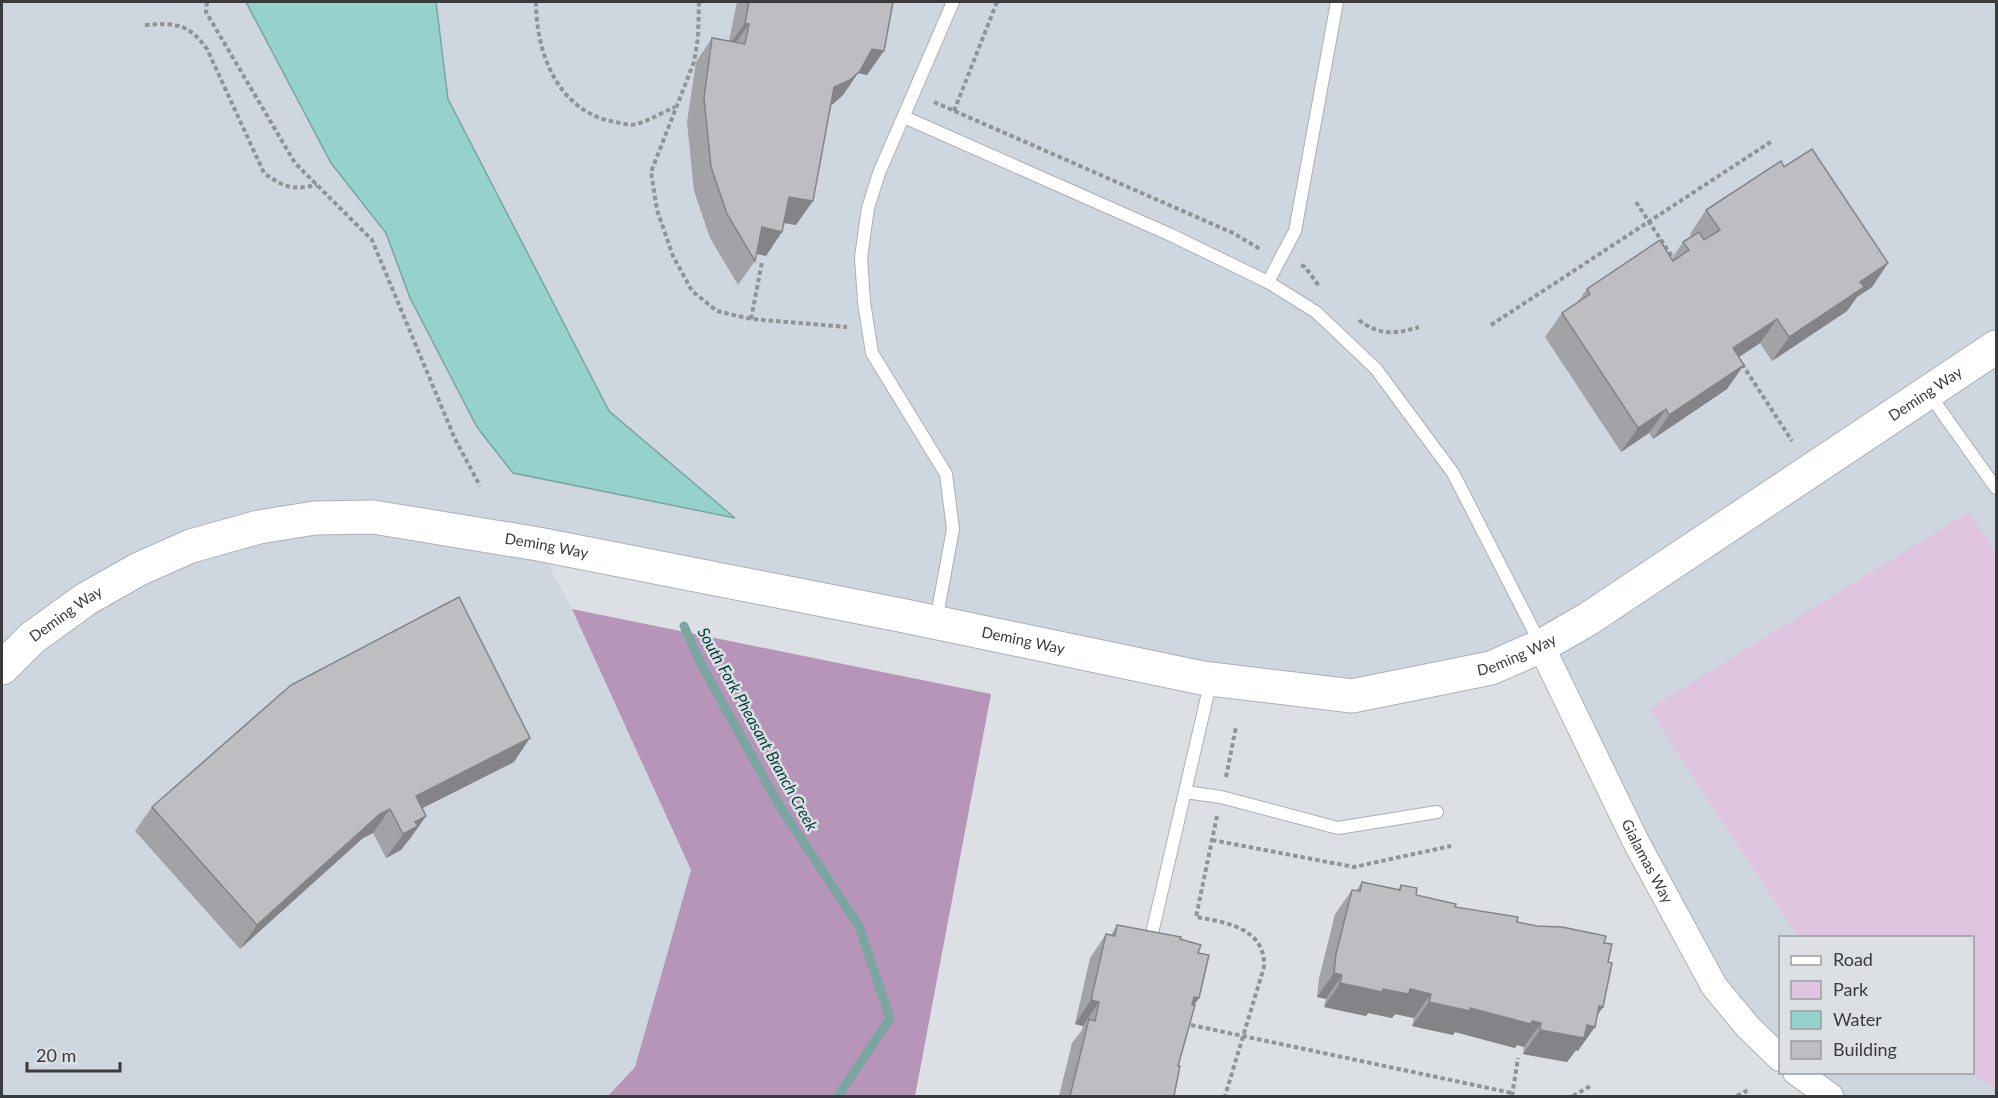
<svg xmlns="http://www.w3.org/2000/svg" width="1998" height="1098" viewBox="0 0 1998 1098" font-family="Lato,sans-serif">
  <rect width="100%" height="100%" fill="#dce0e4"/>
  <!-- built -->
  <polygon fill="#ced6e0" points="2,2 1996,2 1996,1096 1830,1096 1796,1073 1972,1072 1972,938 1780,938 1780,1058 1748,1027 1541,646 1352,696 538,545 572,609 691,870 635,1067 608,1096 2,1096"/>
  <!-- green -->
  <polygon fill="#e0c5e1" points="1969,512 1996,551 1996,1089 1970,1073 1972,1072 1972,938 1798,937 1649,709"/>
  <!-- forest -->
  <polygon fill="#b795b8" points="572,609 991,694 915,1096 608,1096 635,1067 691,870"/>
  <!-- water -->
  <polygon fill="#95d2cc" stroke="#7aa5a1" stroke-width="1.5" points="246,2 436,2 448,99 609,411 735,518 513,473 477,427 410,298 386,233 331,163"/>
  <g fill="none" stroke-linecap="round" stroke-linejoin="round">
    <!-- stream -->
    <polyline stroke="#7aa5a1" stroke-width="9" points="684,626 701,664 779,805 859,926 890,1018 838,1096"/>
    <defs>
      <g id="lane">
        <polyline points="904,117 1171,235 1268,282 1316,312 1376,369 1453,473 1541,645"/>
        <polyline points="1268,282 1295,231 1337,2"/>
        <polyline points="1929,394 1996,488"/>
        <polyline points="936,621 953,529 946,474 872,353 864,302 861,257 868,208 879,173 953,2"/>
        <polyline points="1185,792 1221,797 1338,828 1437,812"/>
        <polyline points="1153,929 1211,680"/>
      </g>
      <g id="street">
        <path id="s1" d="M1541 646 1636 842 1714 986 1748 1027 1780 1058"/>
        <polyline points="1796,1072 1830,1096"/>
      </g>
      <g id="secondary">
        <path id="s2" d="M2 668 32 638 86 599 139 569 191 546 259 527 315 518 373 517 538 544 900 615 1202 678 1352 696 1491 668 1541 646 1588 619 1996 347"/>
      </g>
    </defs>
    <!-- lane casing -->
    <use href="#lane" stroke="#adb0b5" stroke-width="14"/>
    <!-- street casing -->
    <use href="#street" stroke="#adb0b5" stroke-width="28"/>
    <!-- secondary casing -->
    <use href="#secondary" stroke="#adb0b5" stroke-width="35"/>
    <!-- path -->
    <g stroke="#919497" stroke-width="4" stroke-dasharray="4.5 3" stroke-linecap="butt">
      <polyline points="207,2 206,12 295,163 372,240 455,439 480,486"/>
      <path d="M536 2C536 53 558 112 615 122 621 123 631 126 637 124 650 120 663 112 675 107"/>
      <polyline points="699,2 698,38 694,62 651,172 657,210 673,256 692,291 717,311 751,319 847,327"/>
      <path d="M145 25C175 23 188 23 207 49L264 173C285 188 292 190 317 185"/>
      <polyline points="934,102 1233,233 1260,249"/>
      <polyline points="954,111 997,2"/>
      <polyline points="1636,202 1673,258"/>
      <polyline points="1301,265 1305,267 1319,286"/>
      <polyline points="751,319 762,262"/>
      <path d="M1359 320C1379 336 1396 334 1419 327"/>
      <polyline points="1491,325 1772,141"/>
      <polyline points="1742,364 1792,441"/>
      <polyline points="1226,777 1236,727"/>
      <path d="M1217 816 1196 917C1225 922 1266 928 1264 967L1225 1096"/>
      <polyline points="1212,840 1354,867 1451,846"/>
      <polyline points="1191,1025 1512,1093"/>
      <polyline points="1512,1096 1518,1058"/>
      <polyline points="1573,1096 1592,1085"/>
      <polyline points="1737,1096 1748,1090"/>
    </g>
    <!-- lane -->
    <use href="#lane" stroke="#fff" stroke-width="12"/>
    <!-- street -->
    <use href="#street" stroke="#fff" stroke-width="26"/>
    <!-- secondary -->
    <use href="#secondary" stroke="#fff" stroke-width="33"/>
  </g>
  <!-- wall -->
  <g fill="#a3a3a7">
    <polygon points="737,2 893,2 867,75 858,73 843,95 831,105 796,225 784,223 766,256 756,254 755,261 738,285 710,238 694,191 687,122 696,62 712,38 729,41"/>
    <polygon points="1784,167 1888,263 1872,287 1857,297 1847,311 1772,361 1760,343 1739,357 1727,389 1653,439 1649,433 1621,452 1545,337 1562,313 1577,303 1587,289 1672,258 1683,242 1691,237 1690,234 1706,210"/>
    <polygon points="514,762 422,808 426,816 409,840 407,842 401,850 386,858 373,833 363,838 240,949 135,831 152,807"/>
    <polygon points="1362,882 1398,890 1401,885 1416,895 1455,907 1604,943 1608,962 1603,1007 1598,1014 1578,1051 1576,1050 1567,1062 1523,1054 1524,1047 1517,1045 1515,1048 1455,1032 1453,1035 1412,1026 1414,1018 1395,1014 1392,1018 1368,1013 1366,1016 1324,1007 1326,999 1317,997 1319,978 1335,914 1352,890 1356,891"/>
    <polygon points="1117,925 1180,939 1198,953 1199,998 1194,1005 1178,1066 1174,1096 1059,1096 1072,1043 1082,1030 1083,1026 1075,1024 1090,958 1106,934 1111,935"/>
  </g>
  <!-- shaded-wall -->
  <g fill="#848488">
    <polygon points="745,23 749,24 732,48 728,47"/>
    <polygon points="872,49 884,51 867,75 858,73 843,95 833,104 817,111 834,87"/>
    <polygon points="789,197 813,201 796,225 772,221"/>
    <polygon points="762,227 782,232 766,256 749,252"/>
    <polygon points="1888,263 1872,287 1857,297 1847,311 1772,361 1789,337 1860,282"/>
    <polygon points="1777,319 1760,343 1716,372 1733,348"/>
    <polygon points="1744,365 1727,389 1653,439 1669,415"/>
    <polygon points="1666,409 1649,433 1621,452 1638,428"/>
    <polygon points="530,738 514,762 399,820 416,796"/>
    <polygon points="390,809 373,833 363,838 240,949 257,925 380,814"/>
    <polygon points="426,816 409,840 407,842 401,850 386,858 403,834 415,822"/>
    <polygon points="1334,973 1342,975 1326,999 1317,997"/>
    <polygon points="1340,983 1383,989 1410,989 1431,994 1414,1018 1395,1014 1392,1018 1368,1013 1366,1016 1324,1007"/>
    <polygon points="1194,997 1199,998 1182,1022"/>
    <polygon points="1091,1000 1099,1002 1083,1026 1075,1024"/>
    <polygon points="1429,1002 1470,1008 1541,1023 1524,1047 1517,1045 1515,1048 1455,1032 1453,1035 1412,1026"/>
    <polygon points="1599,1006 1603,1007 1590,1026 1595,1027 1578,1051 1576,1050 1567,1062 1523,1054 1540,1030"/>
  </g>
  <!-- building -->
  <g fill="#bdbdc2" stroke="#848488" stroke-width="1.5">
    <polygon points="749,2 893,2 884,51 872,49 860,71 850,80 834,87 813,201 789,197 782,232 762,227 755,261 727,214 711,167 704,98 712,38 745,44 749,24 745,23"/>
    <polygon points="1812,149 1888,263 1860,282 1864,287 1789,337 1777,319 1733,348 1744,365 1669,415 1666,409 1638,428 1562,313 1590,294 1587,289 1660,240 1673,261 1689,250 1683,242 1699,232 1704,240 1720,230 1706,210 1781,161 1784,167"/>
    <polygon points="459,597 530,738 416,796 426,816 415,822 418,826 403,834 390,809 380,814 257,925 152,807 291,685"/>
    <polygon points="1362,882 1400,890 1401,885 1417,888 1416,895 1456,904 1455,907 1518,917 1517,922 1537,926 1562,927 1606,936 1604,943 1612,944 1608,962 1612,963 1603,1007 1599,1006 1595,1027 1587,1025 1584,1038 1540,1030 1541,1023 1532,1021 1531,1024 1470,1008 1470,1011 1429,1002 1431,994 1410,989 1409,994 1383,989 1382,992 1340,983 1342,975 1334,973 1336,954 1352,890 1360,891"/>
    <polygon points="1117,925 1181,937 1180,939 1201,945 1198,953 1209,955 1199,998 1194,997 1192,1005 1195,1005 1178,1066 1180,1066 1174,1096 1070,1096 1089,1019 1095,1021 1099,1002 1091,1000 1106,934 1115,936"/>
  </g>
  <g text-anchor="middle" stroke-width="5" stroke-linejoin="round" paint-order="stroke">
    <!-- street labels -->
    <g font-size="15" fill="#3a3b3d" stroke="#dce0e4">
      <text dy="5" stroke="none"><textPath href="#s2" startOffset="2064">Deming Way</textPath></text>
      <text dy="5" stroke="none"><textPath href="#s2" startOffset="588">Deming Way</textPath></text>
      <text dy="5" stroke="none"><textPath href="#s2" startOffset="84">Deming Way</textPath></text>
      <text dy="5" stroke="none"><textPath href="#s2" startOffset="1074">Deming Way</textPath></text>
      <text dy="5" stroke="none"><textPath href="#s2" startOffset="1578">Deming Way</textPath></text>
      <text dy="5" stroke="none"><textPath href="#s1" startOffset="240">Gialamas Way</textPath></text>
    </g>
    <!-- water labels -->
    <g font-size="16" font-style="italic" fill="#05403c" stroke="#dce0e4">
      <text transform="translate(758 729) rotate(61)" y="6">South Fork Pheasant Branch Creek</text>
    </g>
  </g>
  <!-- border -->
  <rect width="1998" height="1098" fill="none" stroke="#3a3b3d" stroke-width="6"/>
  <!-- legend -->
  <rect x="1779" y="936" width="195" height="138" fill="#dce0e4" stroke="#9b9ea1" stroke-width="1.5"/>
  <rect x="1791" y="956" width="30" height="9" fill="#ffffff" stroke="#9b9ea1" stroke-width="1.5"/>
  <text x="1833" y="966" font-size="18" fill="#3a3b3d">Road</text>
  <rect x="1791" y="981" width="30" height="18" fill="#e0c5e1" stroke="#9b9ea1" stroke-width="1.5"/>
  <text x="1833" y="996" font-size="18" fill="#3a3b3d">Park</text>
  <rect x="1791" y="1011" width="30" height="18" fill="#95d2cc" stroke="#9b9ea1" stroke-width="1.5"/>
  <text x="1833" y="1026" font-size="18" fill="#3a3b3d">Water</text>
  <rect x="1791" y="1041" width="30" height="18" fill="#bdbdc2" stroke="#9b9ea1" stroke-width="1.5"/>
  <text x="1833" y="1056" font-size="18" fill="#3a3b3d">Building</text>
  <!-- scale -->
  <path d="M27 1062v9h93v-9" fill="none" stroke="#3a3b3d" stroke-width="3"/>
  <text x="36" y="1062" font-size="18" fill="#3a3b3d" stroke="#dce0e4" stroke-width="4.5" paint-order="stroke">20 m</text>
</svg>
